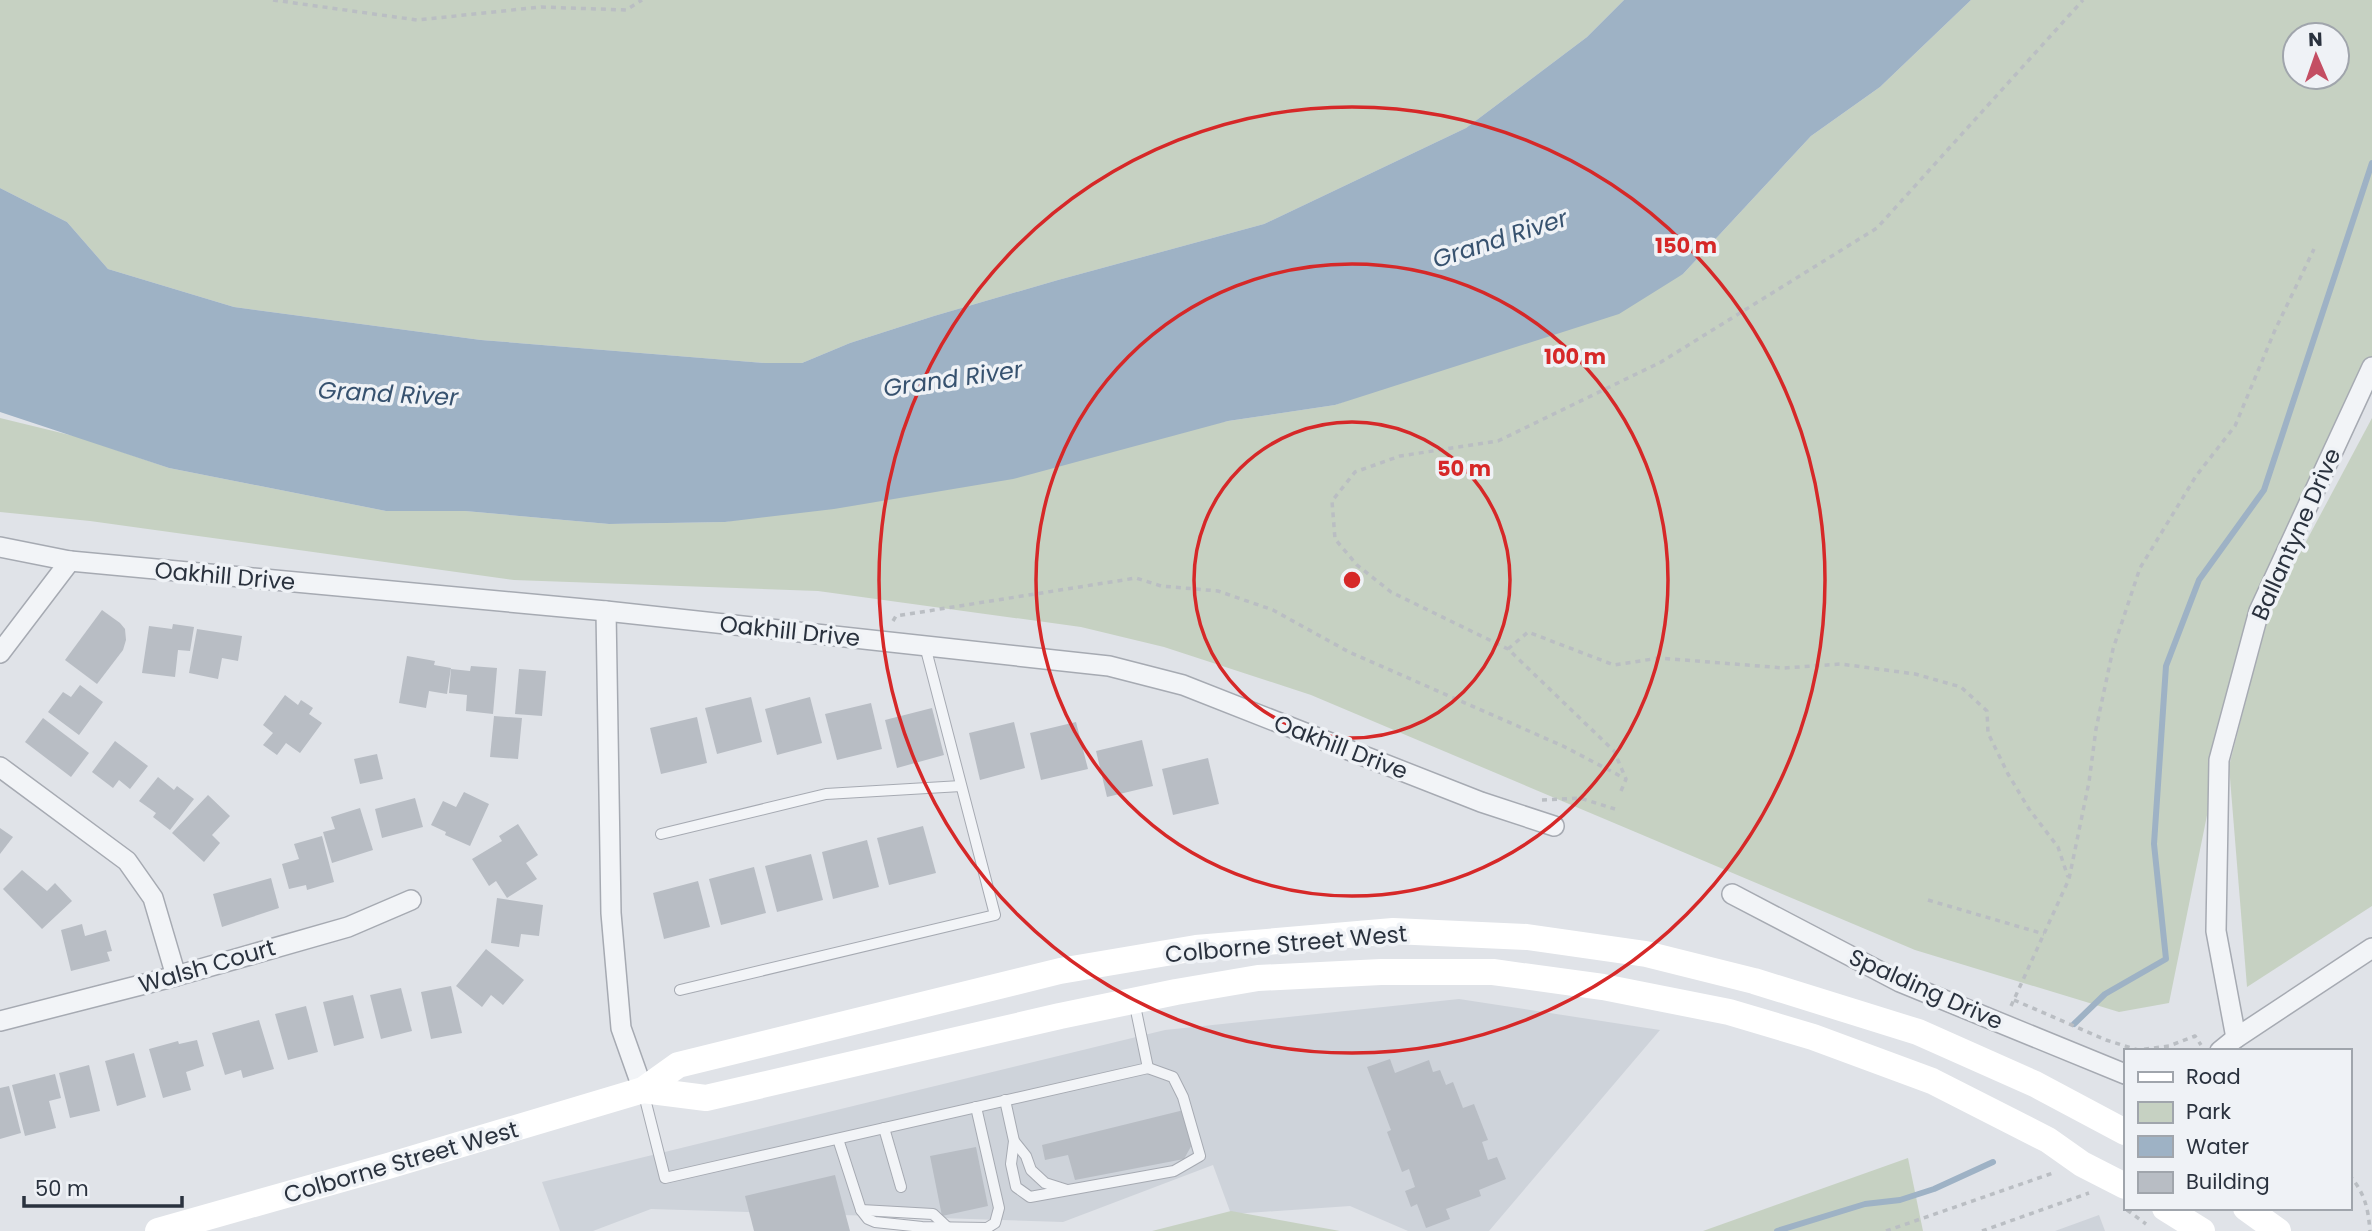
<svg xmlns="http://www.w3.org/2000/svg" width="2372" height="1231" viewBox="0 0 2372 1231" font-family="Poppins,sans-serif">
  <rect width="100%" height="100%" fill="#e0e3e8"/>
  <!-- built -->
  <g fill="#ced3da">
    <polygon points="1459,999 1660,1030 1489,1231 1408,1231 1350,1206 1231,1214 1213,1165 1063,1222 651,1209 593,1231 560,1231 542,1182 1165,1030"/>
    <polygon points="2099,1215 2105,1231 2055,1231"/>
  </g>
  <!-- green -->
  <g fill="#c6d1c2" fill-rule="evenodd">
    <polygon points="0,0 1624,0 1587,37 1466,128 1264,224 1058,280 934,316 850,343 802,363 765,363 481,340 234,307 108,269 67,222 0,188"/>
    <path d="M1971 0H2372V364L2259 611 2218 761 2169 1003 2119 1012 1915 950 1311 695 1164 647 1081 627 818 591 514 580 90 521 0 512V418L78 437 169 468 386 511H465L609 524 725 522 1228 421 1335 405 1683 274 1811 136 1880 87ZM2295 35H2337V77H2295Z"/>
    <polygon points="2372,418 2372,906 2247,987 2229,766 2269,611"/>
    <polygon points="1908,1158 1923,1231 1703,1231"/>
    <polygon points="1231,1211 1340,1231 1152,1231"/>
  </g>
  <!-- water -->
  <polygon fill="#9eb2c5" points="1624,0 1971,0 1880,87 1811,136 1683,274 1619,314 1335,405 1228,421 1013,479 834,509 725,522 609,524 465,511 386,511 169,468 0,412 0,188 67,222 108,269 234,307 481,340 765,363 802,363 850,343 934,316 1058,280 1264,224 1466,128 1587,37"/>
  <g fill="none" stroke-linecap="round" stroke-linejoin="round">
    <!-- stream -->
    <g stroke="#9eb2c5" stroke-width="6">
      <polyline points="2074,1024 2105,994 2166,959 2154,844 2166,666 2199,580 2264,490 2372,163"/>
      <polyline points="1777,1231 1865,1204 1900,1200 1934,1189 1993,1162"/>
    </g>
  </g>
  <!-- building -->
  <g fill="#b8bdc4">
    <polygon points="102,610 120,623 125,629 126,640 123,650 97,684 65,660"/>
    <polygon points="173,624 194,627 190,651 178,650 175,677 142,673 149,626 172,629"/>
    <polygon points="197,629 242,636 238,661 222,658 218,679 189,673"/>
    <polygon points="407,656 435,661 434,665 451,668 447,694 429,691 426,708 399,703"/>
    <polygon points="471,666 497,668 493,714 466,711 467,695 449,693 451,669 470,671"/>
    <polygon points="519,669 546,671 542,716 515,714"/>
    <polygon points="80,685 103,702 79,735 48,712 63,692 71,697"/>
    <polygon points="285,695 298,705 301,700 313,708 309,714 322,723 300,753 286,743 277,755 263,745 273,733 263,725"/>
    <polygon points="751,697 762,742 717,754 705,708"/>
    <polygon points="810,697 822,743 777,755 765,709"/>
    <polygon points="871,703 882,749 837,760 825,714"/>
    <polygon points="932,708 944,755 897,768 885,720"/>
    <polygon points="494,716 522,718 518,759 490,757"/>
    <polygon points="697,717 707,763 661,774 650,728"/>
    <polygon points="43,718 89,753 71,777 25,742"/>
    <polygon points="1014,722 1025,768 980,780 969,733"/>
    <polygon points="1076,722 1088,769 1041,780 1030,733"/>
    <polygon points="1142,740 1153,786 1107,797 1096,751"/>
    <polygon points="115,741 148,766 130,789 119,780 113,788 92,772"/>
    <polygon points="377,754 383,779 360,784 354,759"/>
    <polygon points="1208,758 1219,804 1173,815 1162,769"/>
    <polygon points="158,777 174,790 177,786 194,799 170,830 153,817 156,813 139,801"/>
    <polygon points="464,792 489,804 470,846 445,835 446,832 431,825 443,801 456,807"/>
    <polygon points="208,795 230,816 212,835 220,843 204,862 172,833"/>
    <polygon points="415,798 423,827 382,838 375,809"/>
    <polygon points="360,808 373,850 332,863 323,832 335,829 331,817"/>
    <polygon points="518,824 538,855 526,863 537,879 507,898 496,881 489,886 472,859 502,841 499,836"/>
    <polygon points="923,826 936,873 889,885 877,838"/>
    <polygon points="0,828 13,837 0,854"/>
    <polygon points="322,836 334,882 307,890 306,885 289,889 282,864 299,859 294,844"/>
    <polygon points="867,840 879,887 833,899 822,852"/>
    <polygon points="811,854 823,900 777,912 765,866"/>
    <polygon points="754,867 766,913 721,925 709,879"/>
    <polygon points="22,870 47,891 55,883 72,901 42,929 3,889"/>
    <polygon points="271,878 279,908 222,927 213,894"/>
    <polygon points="698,881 710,927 664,939 653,893"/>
    <polygon points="497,898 543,905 539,936 521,934 519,947 491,943"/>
    <polygon points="82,924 85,936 106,930 112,951 107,952 110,961 71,971 61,930"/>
    <polygon points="486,949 524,980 503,1005 491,995 482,1007 456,986"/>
    <polygon points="451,986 462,1033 431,1039 421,992"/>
    <polygon points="401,988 412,1031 381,1039 370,995"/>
    <polygon points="353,995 364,1038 334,1046 323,1002"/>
    <polygon points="306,1006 318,1052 288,1060 275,1014"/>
    <polygon points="259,1020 274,1069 243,1078 241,1070 225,1075 212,1033"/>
    <polygon points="197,1040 204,1066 186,1072 191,1090 163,1098 149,1049 178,1041 179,1044"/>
    <polygon points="134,1053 146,1097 117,1106 105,1061"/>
    <polygon points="1390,1059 1395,1073 1429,1060 1433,1072 1440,1070 1446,1085 1453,1082 1463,1108 1474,1104 1488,1140 1482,1142 1488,1160 1497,1157 1506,1179 1479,1190 1481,1196 1446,1209 1450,1219 1426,1228 1417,1204 1411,1207 1405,1191 1415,1187 1409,1169 1402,1172 1387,1132 1391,1130 1367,1067"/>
    <polygon points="89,1065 100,1111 70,1118 59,1073"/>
    <polygon points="55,1074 61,1098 49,1101 56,1128 25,1136 12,1085"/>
    <polygon points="9,1086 21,1133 0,1139 0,1088"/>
    <polygon points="1184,1110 1194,1141 1184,1159 1075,1180 1068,1155 1045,1160 1042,1145"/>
    <polygon points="976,1147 988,1206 942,1216 930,1156"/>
    <polygon points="835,1175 850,1231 754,1231 745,1196"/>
  </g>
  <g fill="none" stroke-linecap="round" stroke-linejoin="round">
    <defs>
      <g id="lane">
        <polyline points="661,834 826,794 961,786"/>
        <polyline points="680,990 995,915 925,646"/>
        <polyline points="643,1091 665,1178 1148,1068 1134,1001"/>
        <polyline points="1005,1100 1014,1141 1011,1164 1016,1187 1030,1197 1174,1171 1200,1156 1183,1097 1173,1077 1148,1068"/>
        <polyline points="884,1128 901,1187"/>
        <polyline points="838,1139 861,1210 868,1219 875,1222 922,1227 987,1228 995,1223 999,1208 976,1107"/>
        <polyline points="1014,1141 1026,1156 1031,1170 1045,1183 1067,1190"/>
        <polyline points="861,1210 933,1214 948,1228"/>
      </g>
      <g id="street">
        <polyline points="0,547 70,561 606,611 1109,666 1183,685 1481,802 1554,826"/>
        <polyline points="606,611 611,913 621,1028 643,1090"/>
        <polyline points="0,653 70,561"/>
        <polyline points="0,767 127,861 153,898 176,976"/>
        <polyline points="1732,894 1900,982 2125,1074"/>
        <polyline points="0,1021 176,976 348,927 411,900"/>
        <polyline points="2236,1038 2216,931 2219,760 2259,611 2372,367"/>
        <polyline points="2220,1051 2236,1038 2372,948"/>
      </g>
    </defs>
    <!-- lane casing -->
    <use href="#lane" stroke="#a6aab2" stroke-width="12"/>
    <!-- street casing -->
    <use href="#street" stroke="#a6aab2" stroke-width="22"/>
    <!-- path -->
    <g stroke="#babec3" stroke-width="3.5" stroke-dasharray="5 5" stroke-linecap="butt">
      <polyline points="273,0 417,20 541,7 626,10 642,0"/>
      <polyline points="893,621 896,616 1136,578 1161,586 1218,591 1273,610 1349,652 1563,746 1624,778"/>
      <polyline points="1508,649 1528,632 1614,665 1659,658 1784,668 1841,664 1915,674 1961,687 1987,711 1988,733 2008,774 2029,809 2058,847 2068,877"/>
      <polyline points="1621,791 1626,779 1614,751 1508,649 1391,592 1357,565 1335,539 1332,501 1355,472 1400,456 1498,441 1661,362 1877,228 2083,0"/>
      <polyline points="1542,800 1580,798 1615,809"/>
      <polyline points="1928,900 2044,934"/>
      <polyline points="2014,1000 2106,1040 2138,1050 2169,1046 2195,1036 2201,1045"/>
      <polyline points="2011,1006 2069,879 2089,782 2096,729 2113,649 2140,568 2196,476 2235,426 2275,330 2314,249"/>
      <path d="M2349 1175C2365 1193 2368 1208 2370 1231"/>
      <polyline points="2127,1210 2146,1224"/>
      <polyline points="1886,1231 2053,1173"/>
      <polyline points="1982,1231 2089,1193"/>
    </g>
    <!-- lane -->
    <use href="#lane" stroke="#f2f4f7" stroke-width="10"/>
    <!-- street -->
    <use href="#street" stroke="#f2f4f7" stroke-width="19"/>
    <!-- secondary -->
    <g stroke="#fff" stroke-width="26">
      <polyline points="643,1090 706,1098 1060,1016 1176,992 1258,978 1381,972 1493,972 1603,987 1729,1012 1813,1037 1932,1081 2048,1140 2082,1164 2125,1186"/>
      <polyline points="2165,1208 2202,1231"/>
      <polyline points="2246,1208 2278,1231"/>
      <polyline points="158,1231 388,1166 643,1090 678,1065 1060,971 1196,948 1393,931 1527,937 1646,954 1754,981 1918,1032 2035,1084 2125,1132"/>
    </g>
  </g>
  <!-- distance rings -->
  <g fill="none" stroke="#d62828" stroke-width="3.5">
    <circle cx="1352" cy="580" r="158"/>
    <circle cx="1352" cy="580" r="316"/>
    <circle cx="1352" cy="580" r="473"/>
  </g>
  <g text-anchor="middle" stroke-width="7" stroke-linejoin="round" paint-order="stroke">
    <!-- street labels -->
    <g font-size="23" fill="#2a323e" stroke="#eff2f6">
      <text transform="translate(2296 534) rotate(-66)" y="8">Ballantyne Drive</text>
      <text transform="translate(225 576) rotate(5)" y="8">Oakhill Drive</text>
      <text transform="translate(790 631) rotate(6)" y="8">Oakhill Drive</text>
      <text transform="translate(1341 747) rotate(21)" y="8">Oakhill Drive</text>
      <text transform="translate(1286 944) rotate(-5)" y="8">Colborne Street West</text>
      <text transform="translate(207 966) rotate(-16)" y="8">Walsh Court</text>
      <text transform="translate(1926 989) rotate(24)" y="8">Spalding Drive</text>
      <text transform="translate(401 1162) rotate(-16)" y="8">Colborne Street West</text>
    </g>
    <!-- water labels -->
    <g font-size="24" font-style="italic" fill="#37526f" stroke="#eff2f6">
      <text transform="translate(1500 239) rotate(-18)" y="8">Grand River</text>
      <text transform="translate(953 379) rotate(-8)" y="8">Grand River</text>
      <text transform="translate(388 394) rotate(3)" y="8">Grand River</text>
    </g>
  </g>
  <circle cx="1352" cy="580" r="10" fill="#d62828" stroke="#eff2f6" stroke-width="3.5"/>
  <g font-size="21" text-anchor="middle" font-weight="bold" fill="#d62828" stroke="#eff2f6" stroke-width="7" stroke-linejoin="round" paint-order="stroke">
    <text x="1686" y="253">150 m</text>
    <text x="1575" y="364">100 m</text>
    <text x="1464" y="476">50 m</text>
  </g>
  <!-- legend -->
  <rect x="2124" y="1049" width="228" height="161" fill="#eff2f6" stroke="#a0a5ac" stroke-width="2"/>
  <rect x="2138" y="1072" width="35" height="10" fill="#ffffff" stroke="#a0a5ac" stroke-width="2"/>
  <text x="2186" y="1084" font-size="21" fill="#2a323e">Road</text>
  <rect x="2138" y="1102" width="35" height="21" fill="#c6d1c2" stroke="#a0a5ac" stroke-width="2"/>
  <text x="2186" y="1119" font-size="21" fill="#2a323e">Park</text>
  <rect x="2138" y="1136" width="35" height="21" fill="#9eb2c5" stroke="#a0a5ac" stroke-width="2"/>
  <text x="2186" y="1154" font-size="21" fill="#2a323e">Water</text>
  <rect x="2138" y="1172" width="35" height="21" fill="#b8bdc4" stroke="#a0a5ac" stroke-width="2"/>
  <text x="2186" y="1189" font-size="21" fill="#2a323e">Building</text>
  <!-- north arrow -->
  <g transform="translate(2316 56) rotate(358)"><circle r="33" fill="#eff2f6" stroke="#a0a5ac" stroke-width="2"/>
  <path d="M0-5L12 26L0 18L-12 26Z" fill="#c44e63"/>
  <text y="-10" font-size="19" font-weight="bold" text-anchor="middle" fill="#2a323e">N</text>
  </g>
  <!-- scale -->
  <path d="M24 1196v10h158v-10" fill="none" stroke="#2a323e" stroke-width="3.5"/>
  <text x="35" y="1196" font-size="21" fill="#2a323e" stroke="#eff2f6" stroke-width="5" paint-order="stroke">50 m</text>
</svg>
